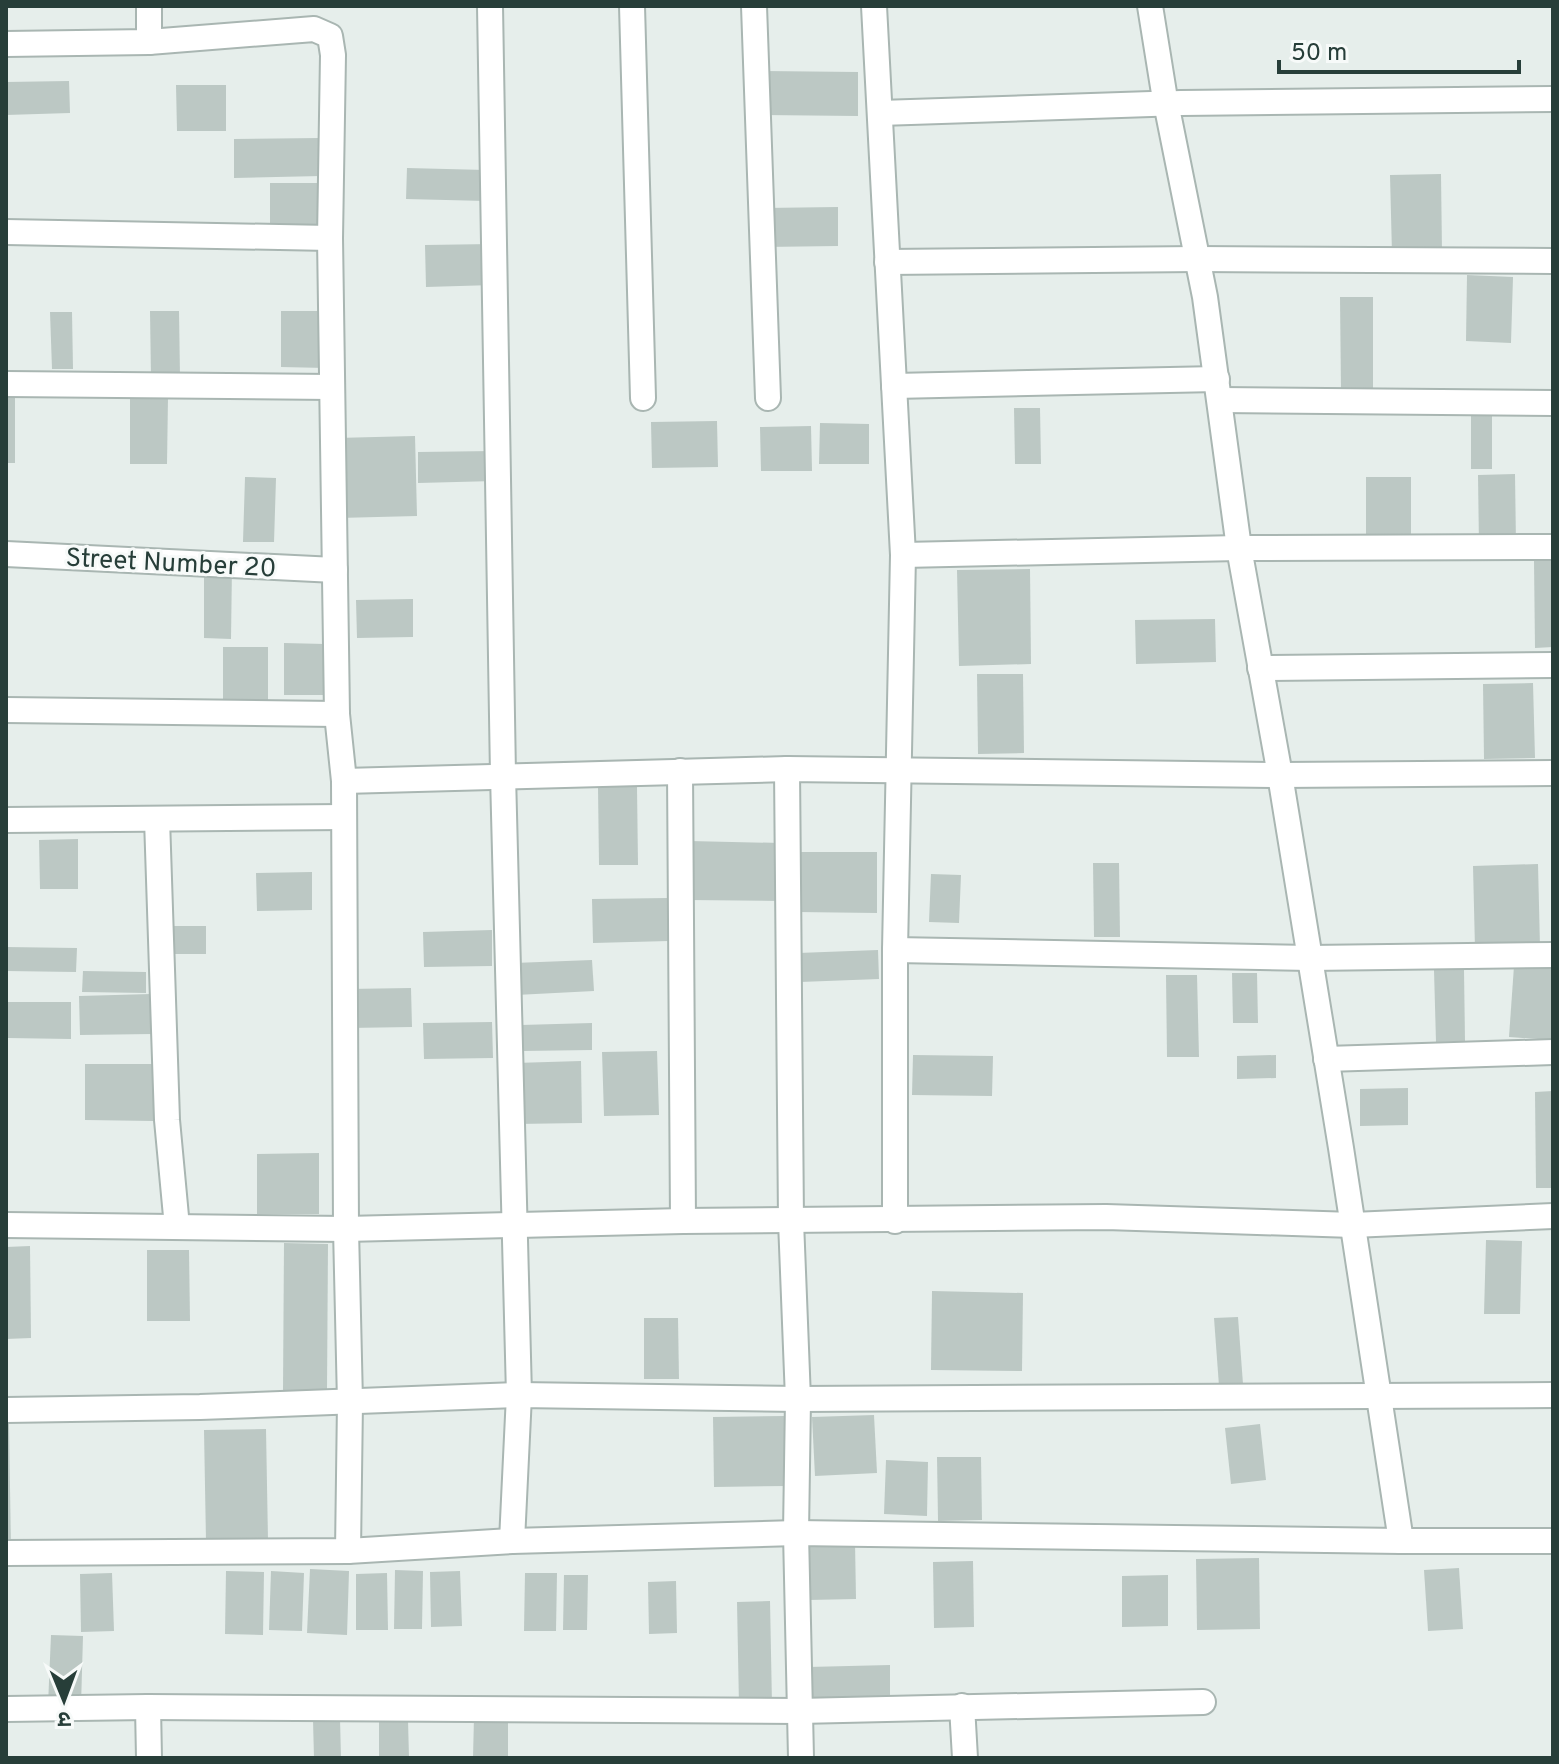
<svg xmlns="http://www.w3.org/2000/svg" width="1559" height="1764" viewBox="0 0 1559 1764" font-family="Overpass,'Noto Sans Devanagari',sans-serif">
  <rect width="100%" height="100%" fill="#e6eeeb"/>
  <!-- building -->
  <g fill="#bcc8c4">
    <polygon points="763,71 858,72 858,116 763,115"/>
    <polygon points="69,81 70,113 6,115 6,82"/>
    <polygon points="176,85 226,85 226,131 177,131"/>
    <polygon points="320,138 321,176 234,178 234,139"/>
    <polygon points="407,168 486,170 486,201 406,199"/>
    <polygon points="1441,174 1442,253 1392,254 1390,175"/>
    <rect x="270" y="183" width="47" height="42"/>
    <polygon points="838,207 838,246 764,247 764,208"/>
    <polygon points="492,244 493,285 426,287 425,245"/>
    <polygon points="1467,275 1513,277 1511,343 1466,341"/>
    <polygon points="1340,297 1373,297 1373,390 1341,391"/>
    <polygon points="150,311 179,311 180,377 151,378"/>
    <polygon points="281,311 326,311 326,368 281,367"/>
    <polygon points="50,312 72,312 73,369 52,369"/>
    <rect x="6" y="393" width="9" height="70"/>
    <polygon points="130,397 168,397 167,464 130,464"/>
    <polygon points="1014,408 1040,408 1041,464 1015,464"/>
    <rect x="1471" y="413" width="21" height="56"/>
    <polygon points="717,421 718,467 652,468 651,422"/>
    <polygon points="820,423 869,424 869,464 819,464"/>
    <polygon points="811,426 812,471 761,471 760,427"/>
    <polygon points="415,436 417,516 338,518 336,438"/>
    <polygon points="494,451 495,481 418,483 418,452"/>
    <polygon points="1515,474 1516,545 1479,546 1478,475"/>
    <polygon points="245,477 276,478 274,542 243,542"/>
    <polygon points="1366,477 1411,477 1411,539 1366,540"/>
    <polygon points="1534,561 1553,561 1553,647 1535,648"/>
    <polygon points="204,566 232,566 231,639 204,638"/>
    <polygon points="1030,569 1031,664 959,666 957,570"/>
    <polygon points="413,599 413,637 357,638 356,600"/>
    <polygon points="1215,619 1216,662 1136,664 1135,620"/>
    <polygon points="284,643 325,644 325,695 284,695"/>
    <polygon points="223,647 268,647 268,702 223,701"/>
    <polygon points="977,674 1023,674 1024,753 978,754"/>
    <polygon points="1533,683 1535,758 1484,759 1483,684"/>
    <polygon points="598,787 637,787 638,865 599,865"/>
    <polygon points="78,839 78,889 40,889 39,840"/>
    <polygon points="689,841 781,843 780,901 688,900"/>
    <polygon points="798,852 877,852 877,913 797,912"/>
    <polygon points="1093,863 1119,863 1120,937 1094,937"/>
    <polygon points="1538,864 1540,947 1475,949 1473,866"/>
    <polygon points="312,872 312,910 257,911 256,873"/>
    <polygon points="931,874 961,875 959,923 929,922"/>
    <polygon points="668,898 669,941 593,943 592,899"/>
    <rect x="169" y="926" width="37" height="28"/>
    <polygon points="492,930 492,966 424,967 423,932"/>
    <polygon points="6,947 77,948 76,972 6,971"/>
    <polygon points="878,950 879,979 800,982 798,953"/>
    <polygon points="592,960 594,991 516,995 514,963"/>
    <polygon points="1514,966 1553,969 1553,1040 1509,1037"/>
    <polygon points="1434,970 1464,970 1465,1041 1436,1042"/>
    <polygon points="83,971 146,972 146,993 82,992"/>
    <polygon points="1232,973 1257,973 1258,1023 1233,1023"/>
    <polygon points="1166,975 1197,975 1199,1057 1167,1057"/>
    <polygon points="411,988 412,1027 348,1028 347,989"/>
    <polygon points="151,994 152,1034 80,1035 79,996"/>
    <polygon points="8,1002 71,1002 71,1039 8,1038"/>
    <polygon points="492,1022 493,1058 424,1059 423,1023"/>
    <polygon points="592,1023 592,1050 522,1051 521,1025"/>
    <polygon points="657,1051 659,1115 604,1116 602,1052"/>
    <polygon points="913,1055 993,1056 992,1096 912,1095"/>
    <polygon points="1276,1055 1276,1078 1237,1079 1237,1056"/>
    <polygon points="581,1061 582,1123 516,1124 515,1063"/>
    <polygon points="85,1064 154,1064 153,1121 85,1120"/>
    <polygon points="1408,1088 1408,1125 1360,1126 1360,1089"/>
    <polygon points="1553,1091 1553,1188 1536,1188 1535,1092"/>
    <polygon points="319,1153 319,1214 257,1214 257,1154"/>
    <polygon points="1486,1240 1522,1241 1520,1314 1484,1314"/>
    <polygon points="284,1243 328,1244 327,1390 283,1390"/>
    <polygon points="30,1246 31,1338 6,1339 6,1247"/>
    <polygon points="147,1250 189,1250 190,1321 147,1321"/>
    <polygon points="932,1291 1023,1293 1022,1371 931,1370"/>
    <polygon points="1238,1317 1243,1384 1219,1386 1214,1318"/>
    <polygon points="644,1318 678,1318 679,1379 644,1379"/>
    <polygon points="874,1415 877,1473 815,1476 812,1417"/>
    <polygon points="785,1416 786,1486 714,1487 713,1417"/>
    <polygon points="6,1422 9,1422 11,1551 6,1551"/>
    <polygon points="1260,1424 1266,1480 1231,1484 1225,1428"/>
    <polygon points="266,1429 268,1540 206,1541 204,1430"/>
    <polygon points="937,1457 981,1457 982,1520 938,1521"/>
    <polygon points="886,1460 928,1462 927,1516 884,1514"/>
    <polygon points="855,1542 856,1599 808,1600 807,1543"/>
    <polygon points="1259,1558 1260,1629 1197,1630 1196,1559"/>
    <polygon points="973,1561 974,1627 934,1628 933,1562"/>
    <polygon points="1459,1568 1463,1629 1428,1631 1424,1570"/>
    <polygon points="310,1569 349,1571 347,1635 307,1633"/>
    <polygon points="395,1570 423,1571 422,1629 394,1629"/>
    <polygon points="226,1571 264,1572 263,1635 225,1634"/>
    <polygon points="271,1571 304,1573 302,1631 269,1630"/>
    <polygon points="460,1571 462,1626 431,1627 430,1572"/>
    <polygon points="112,1573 114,1631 81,1632 80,1574"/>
    <polygon points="387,1573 388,1630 356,1630 356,1574"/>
    <polygon points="525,1573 557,1573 556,1631 524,1631"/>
    <polygon points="564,1575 588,1575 587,1630 563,1630"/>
    <polygon points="1168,1575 1168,1626 1122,1627 1122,1576"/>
    <polygon points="676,1581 677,1633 649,1634 648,1582"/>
    <polygon points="770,1601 772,1705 739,1706 737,1602"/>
    <polygon points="51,1635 83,1636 81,1706 48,1705"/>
    <polygon points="890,1665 890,1705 808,1706 808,1667"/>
    <polygon points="474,1717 508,1717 508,1758 473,1758"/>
    <polygon points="340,1719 341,1758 314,1758 313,1720"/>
    <polygon points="379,1720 408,1720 409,1758 379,1758"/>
  </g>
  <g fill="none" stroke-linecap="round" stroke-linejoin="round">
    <defs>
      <g id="minor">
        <polyline points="149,6 149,42"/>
        <polyline points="490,6 503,775 519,1395 512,1541"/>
        <polyline points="632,6 643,398"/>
        <polyline points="754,6 768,398"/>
        <polyline points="874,6 903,555 895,950 895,1221"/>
        <polyline points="6,44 149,42 314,29 330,36 333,55 330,238 337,714 344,781 346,1229 350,1402 348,1551"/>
        <polyline points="880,113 1181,103 1553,99"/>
        <polyline points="6,232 330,238"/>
        <polyline points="887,262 1197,259 1553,261"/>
        <polyline points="6,384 332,387"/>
        <polyline points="894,386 1217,379"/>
        <polyline points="1220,400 1553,403"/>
        <polyline points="6,554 335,570"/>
        <polyline points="903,555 1239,548 1553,547"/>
        <polyline points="1260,668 1553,665"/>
        <polyline points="6,710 337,714"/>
        <polyline points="787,769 791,1221 798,1399 796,1533 801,1758"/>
        <polyline points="680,771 683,1221"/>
        <polyline points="344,781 787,769 1280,775 1553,773"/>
        <polyline points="157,819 167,1120 177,1227"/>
        <polyline points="6,820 344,817"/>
        <polyline points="895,950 1310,958 1553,955"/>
        <polyline points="1326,1059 1553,1052"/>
        <polyline points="6,1225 346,1229 683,1221 1106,1217 1353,1225 1553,1216"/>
        <polyline points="6,1410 200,1407 519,1395 798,1399 1553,1395"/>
        <polyline points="1401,1541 1553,1541"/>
        <polyline points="6,1553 348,1551 512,1541 796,1533 1401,1541 1341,1148 1280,775 1239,548 1205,297 1164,93 1150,6"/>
        <polyline points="962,1706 965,1758"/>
        <polyline points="148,1707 149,1758"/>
        <polyline points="6,1709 148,1707 799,1711 1203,1702"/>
      </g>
    </defs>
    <!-- minor casing -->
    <use href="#minor" stroke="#a9b6b2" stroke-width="28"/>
    <!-- minor -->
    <use href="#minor" stroke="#fff" stroke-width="24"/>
  </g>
  <g text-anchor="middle" stroke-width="6" stroke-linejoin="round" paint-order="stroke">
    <!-- street labels -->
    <g font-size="26" fill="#273e39" stroke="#f7faf9">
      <text transform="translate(171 562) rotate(3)" y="9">Street Number 20</text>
    </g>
  </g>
  <!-- border -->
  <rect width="1559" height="1764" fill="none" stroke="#273e39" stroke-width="16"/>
  <!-- north arrow -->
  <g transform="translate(64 1700) rotate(179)" stroke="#f7faf9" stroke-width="6" paint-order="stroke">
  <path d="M0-6L14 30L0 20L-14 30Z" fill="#273e39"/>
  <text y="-12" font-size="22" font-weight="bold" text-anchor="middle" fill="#273e39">उ</text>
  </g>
  <!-- scale -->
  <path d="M1279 60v12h240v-12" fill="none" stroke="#273e39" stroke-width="4"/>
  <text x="1291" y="60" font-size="24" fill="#273e39" stroke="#f7faf9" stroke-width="6" paint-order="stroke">50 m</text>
</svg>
